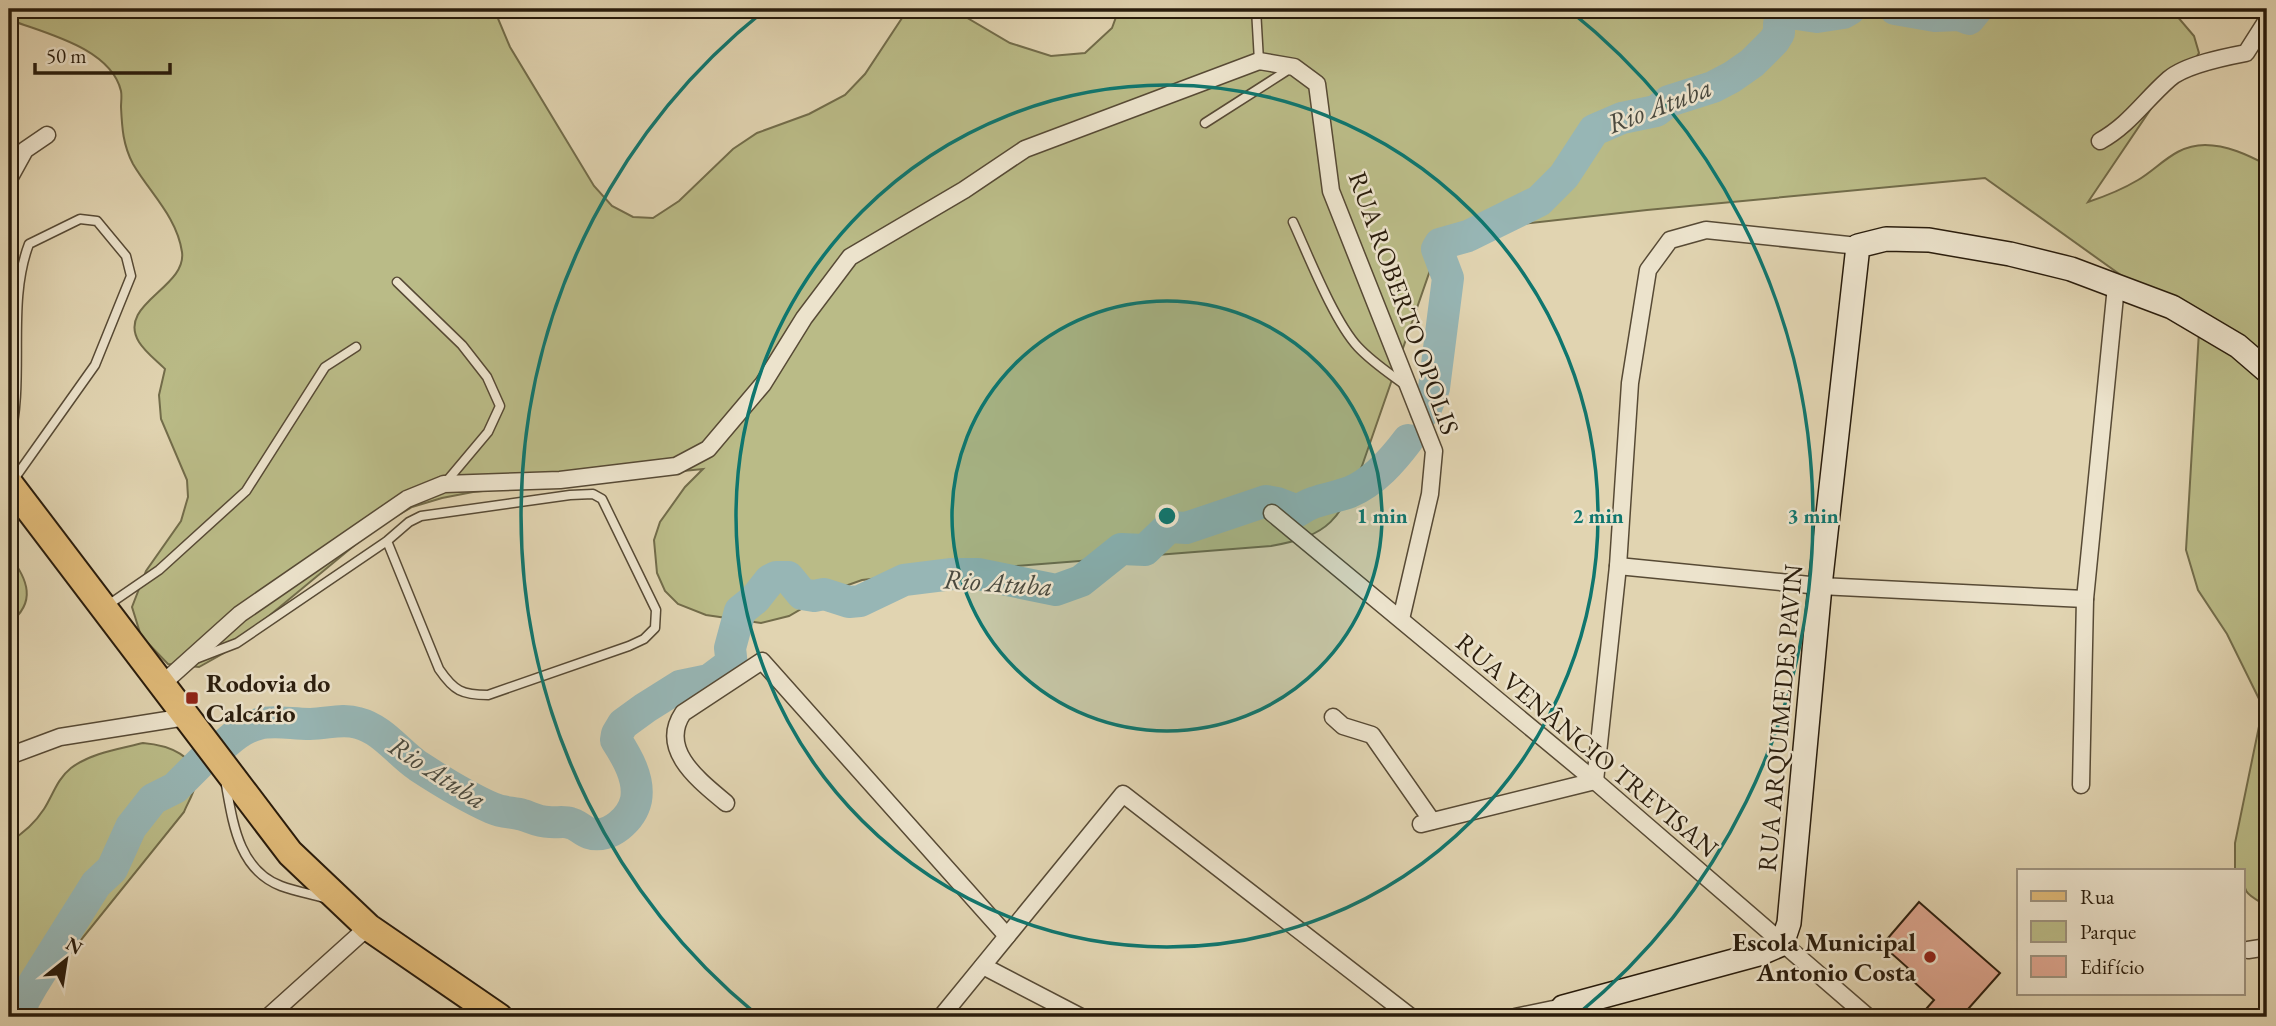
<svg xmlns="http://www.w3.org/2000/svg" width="2276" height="1026" viewBox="0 0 2276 1026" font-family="'EB Garamond',serif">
  <rect width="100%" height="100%" fill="#e1d4b1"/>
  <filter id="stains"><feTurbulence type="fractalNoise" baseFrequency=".00286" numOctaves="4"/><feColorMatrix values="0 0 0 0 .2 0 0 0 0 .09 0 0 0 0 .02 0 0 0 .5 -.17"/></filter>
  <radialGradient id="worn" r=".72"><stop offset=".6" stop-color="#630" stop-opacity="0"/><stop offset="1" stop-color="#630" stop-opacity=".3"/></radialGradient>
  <!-- green -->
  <g fill="#babb87" stroke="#726c4a" stroke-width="2">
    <path d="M9 9H494L510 47 594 186 612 206 633 217 653 218 679 201 733 149 757 133 809 114 845 95 865 74 908 9H952L1010 43 1051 56 1085 53 1112 28 1119 9H2171L2194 36 2199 53 2185 74 2163 91 2088 202C2103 197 2123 189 2138 180 2160 167 2175 145 2205 145 2227 145 2248 155 2267 165V906C2247 894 2243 895 2243 870L2235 869V843L2263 707 2227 634 2198 590 2186 550 2199 331 1985 178 1647 210 1443 233 1362 466C1339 520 1331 535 1271 546L926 573 862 580 834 590 789 616 761 623 706 615 678 604 665 591 657 573 654 540 660 522 685 487 703 469 473 492 442 498 412 507 373 530 224 653 199 667 168 664 141 636 132 607 146 571 181 521 188 497 187 480 161 419 159 395 165 369C157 361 145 352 139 342 116 304 187 288 182 252 177 217 150 193 133 164 123 145 122 128 121 107 121 102 122 96 121 91 111 49 48 34 13 21L9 18Z"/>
    <path d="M9 555C28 579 37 603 9 623Z"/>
    <path d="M143 743C167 745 200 755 195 786 193 795 187 804 184 812L19 1017H9V842C24 833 35 823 44 809 53 795 57 779 71 768 91 753 119 749 143 743Z"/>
  </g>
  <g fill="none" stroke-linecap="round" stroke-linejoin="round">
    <!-- river -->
    <g stroke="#97b6b5" stroke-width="32">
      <polyline points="1895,9 1935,16 1959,15 1969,19 1977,9"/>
      <polyline points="1425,411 1434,388 1448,278 1437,249 1440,244 1468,236 1539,201 1564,176 1594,130 1622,118 1656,111 1669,101 1713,87 1732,77 1752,63 1774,41 1779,33 1779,24 1783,17 1790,13 1817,17 1843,13 1850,9"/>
      <path d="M226 743C257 715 273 723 310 724 327 724 342 718 358 723 382 729 398 752 418 766 441 781 467 797 492 808 503 813 513 812 523 815 532 818 539 822 549 822 555 823 564 821 570 823 577 824 582 831 589 833 610 840 632 818 636 800 640 779 627 757 616 740L617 734 623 724 645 708 680 686 709 680 729 665 732 666 730 648 740 611 755 599 770 580 776 577H788L802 594 814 596 824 594 849 602 860 601 904 580 952 574H978L1056 590 1081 581 1121 549 1145 550 1169 527 1186 528 1266 501 1277 503 1298 511C1314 499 1332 499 1350 492 1374 482 1393 460 1408 440"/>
      <polyline points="19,1017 24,1000 32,986 96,884 112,869 131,827 153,799 175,788 204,759"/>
    </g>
  </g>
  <!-- building -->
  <polygon fill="#dea690" stroke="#291c0c" stroke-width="2" points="1919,902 2000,973 1961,1017 1919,1017 1934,1000 1904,973 1908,968 1882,945"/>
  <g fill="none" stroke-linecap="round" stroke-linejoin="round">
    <defs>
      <g id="lane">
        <polyline points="1256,9 1259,61"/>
        <polyline points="1205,123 1291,68"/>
        <path d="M1293 222C1309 257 1334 321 1358 347 1372 362 1389 373 1405 385"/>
        <polyline points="397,282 462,345 487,377 500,406 488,432 446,482"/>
        <path d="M9 443C26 378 6 304 29 244L80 219 97 221 126 256 131 276 95 365 12 482"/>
        <polyline points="108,605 159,570 246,491 325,367 356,347"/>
        <path d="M198 658 237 643 387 541 409 522 421 516 570 495 593 494 602 499 656 610 655 628 644 639 629 646 488 695C462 695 454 691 439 669L387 541"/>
        <path d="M226 785C233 824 239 870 281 886 295 891 310 894 324 898"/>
      </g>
      <g id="street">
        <path d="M2100 141C2129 125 2144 101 2169 79 2185 65 2225 57 2246 53L2267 20"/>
        <polyline points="9,179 25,150 47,135"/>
        <polyline points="1272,513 1595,781 1868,1017"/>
        <polyline points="1618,566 1820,586 2085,599"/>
        <polyline points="161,685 240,614 407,499 444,484 560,480 676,466 708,449 763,384 804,318 850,257 964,190 1025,149 1259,61 1294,67 1317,84 1331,191 1434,451 1430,494 1401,619"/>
        <polyline points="1333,717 1343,726 1372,735 1432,821"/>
        <polyline points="9,756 60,737 186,717"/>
        <polyline points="2081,785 2085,599 2116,286"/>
        <path d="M726 803C700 781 658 750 683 713L762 661 1007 936"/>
        <polyline points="1421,824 1595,781 1618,566 1630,383 1648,270 1670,240 1706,230 1858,246"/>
        <polyline points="2248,950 2267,947"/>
        <polyline points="983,966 1081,1017"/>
        <polyline points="268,1017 368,927"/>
        <polyline points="941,1017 1123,794 1411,1017"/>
        <polyline points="1515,1017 1563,1007"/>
      </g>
      <polyline id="secondary" points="1565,1017 1563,1007 1759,954 1782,944 1789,923 1820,586 1858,246 1886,239 1929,240 2010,254 2071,269 2172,307 2238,346 2267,371"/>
      <polyline id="primary" points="9,483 290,853 368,927 499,1017"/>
    </defs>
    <!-- lane casing -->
    <use href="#lane" stroke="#574a35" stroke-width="11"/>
    <!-- street casing -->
    <use href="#street" stroke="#574a35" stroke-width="19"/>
    <!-- secondary casing -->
    <use href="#secondary" stroke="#291c0c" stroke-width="26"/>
    <!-- primary casing -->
    <use href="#primary" stroke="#291c0c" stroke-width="30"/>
    <!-- lane -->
    <use href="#lane" stroke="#ece3cc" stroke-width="8"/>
    <!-- street -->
    <use href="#street" stroke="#ece3cc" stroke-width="16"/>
    <!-- secondary -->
    <use href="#secondary" stroke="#ece3cc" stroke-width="23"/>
    <!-- primary -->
    <use href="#primary" stroke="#e0ba78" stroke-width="26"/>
  </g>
  <!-- distance rings -->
  <circle cx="1167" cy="516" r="215" fill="#0f766e" fill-opacity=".12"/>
  <g fill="none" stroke="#0f766e" stroke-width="3.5">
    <circle cx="1167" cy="516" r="215"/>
    <circle cx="1167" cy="516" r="431"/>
    <path d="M756 1014A646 646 0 0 1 765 10M1569 10A646 646 0 0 1 1578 1014"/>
  </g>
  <!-- markers -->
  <g fill="#8f2418" stroke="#ece3cc" stroke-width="2.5">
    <rect x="185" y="691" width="14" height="14" rx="3.5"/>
    <circle cx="1930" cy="957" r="7"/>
  </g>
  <g text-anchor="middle" stroke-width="5" stroke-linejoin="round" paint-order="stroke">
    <!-- street labels -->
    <g font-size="26" fill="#291c0c" stroke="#ece3cc">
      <text transform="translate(1404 303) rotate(70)" y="9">RUA ROBERTO OPOLIS</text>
      <text transform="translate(1780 718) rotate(-85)" y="9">RUA ARQUIMEDES PAVIN</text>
      <text transform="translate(1587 745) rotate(40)" y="9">RUA VENÂNCIO TREVISAN</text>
    </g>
    <!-- poi labels -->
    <g font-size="26" font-weight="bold" fill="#291c0c" stroke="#ece3cc" text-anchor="start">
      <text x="206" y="692">Rodovia do<tspan x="206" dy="30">Calcário</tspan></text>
      <text x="1916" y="951" text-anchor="end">Escola Municipal<tspan x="1916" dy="30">Antonio Costa</tspan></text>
    </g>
    <!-- water labels -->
    <g font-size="28" font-style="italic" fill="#4a4a3f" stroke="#ece3cc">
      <text transform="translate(1659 105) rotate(-21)" y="10">Rio Atuba</text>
      <text transform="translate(998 582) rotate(4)" y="10">Rio Atuba</text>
      <text transform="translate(438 772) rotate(33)" y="10">Rio Atuba</text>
    </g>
  </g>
  <circle cx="1167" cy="516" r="10" fill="#0f766e" stroke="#ece3cc" stroke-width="3.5"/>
  <g font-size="21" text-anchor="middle" font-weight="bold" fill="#0f766e" stroke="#ece3cc" stroke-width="5" stroke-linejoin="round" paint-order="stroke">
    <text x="1382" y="523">1 min</text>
    <text x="1598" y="523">2 min</text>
    <text x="1813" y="523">3 min</text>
  </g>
  <!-- margin -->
  <rect width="2276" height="1026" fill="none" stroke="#e1d4b1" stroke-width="35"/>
  <rect x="10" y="10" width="2255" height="1005" fill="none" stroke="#291c0c" stroke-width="3.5"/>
  <rect x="18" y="18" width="2241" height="991" fill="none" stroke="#291c0c" stroke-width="2"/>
  <!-- legend -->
  <rect x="2017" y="869" width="228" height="126" fill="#ece3cc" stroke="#9e937f" stroke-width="2"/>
  <rect x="2031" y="891" width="35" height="10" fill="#e0ba78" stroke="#9e937f" stroke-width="2"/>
  <text x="2080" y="904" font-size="21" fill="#291c0c">Rua</text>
  <rect x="2031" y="921" width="35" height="21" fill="#babb87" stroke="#9e937f" stroke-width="2"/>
  <text x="2080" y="939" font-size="21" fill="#291c0c">Parque</text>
  <rect x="2031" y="956" width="35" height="21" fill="#dea690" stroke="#9e937f" stroke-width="2"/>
  <text x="2080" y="974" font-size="21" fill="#291c0c">Edifício</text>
  <!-- north arrow -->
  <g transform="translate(66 960) rotate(30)" stroke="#ece3cc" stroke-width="5" paint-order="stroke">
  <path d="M0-5L12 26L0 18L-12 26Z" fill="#291c0c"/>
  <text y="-10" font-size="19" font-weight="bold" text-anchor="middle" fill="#291c0c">N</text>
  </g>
  <!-- scale -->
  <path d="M35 63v10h135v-10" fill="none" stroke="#291c0c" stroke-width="3.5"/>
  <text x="46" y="63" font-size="21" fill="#291c0c" stroke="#ece3cc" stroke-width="5" paint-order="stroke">50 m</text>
  <rect width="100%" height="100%" filter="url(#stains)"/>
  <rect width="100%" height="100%" fill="url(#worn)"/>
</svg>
